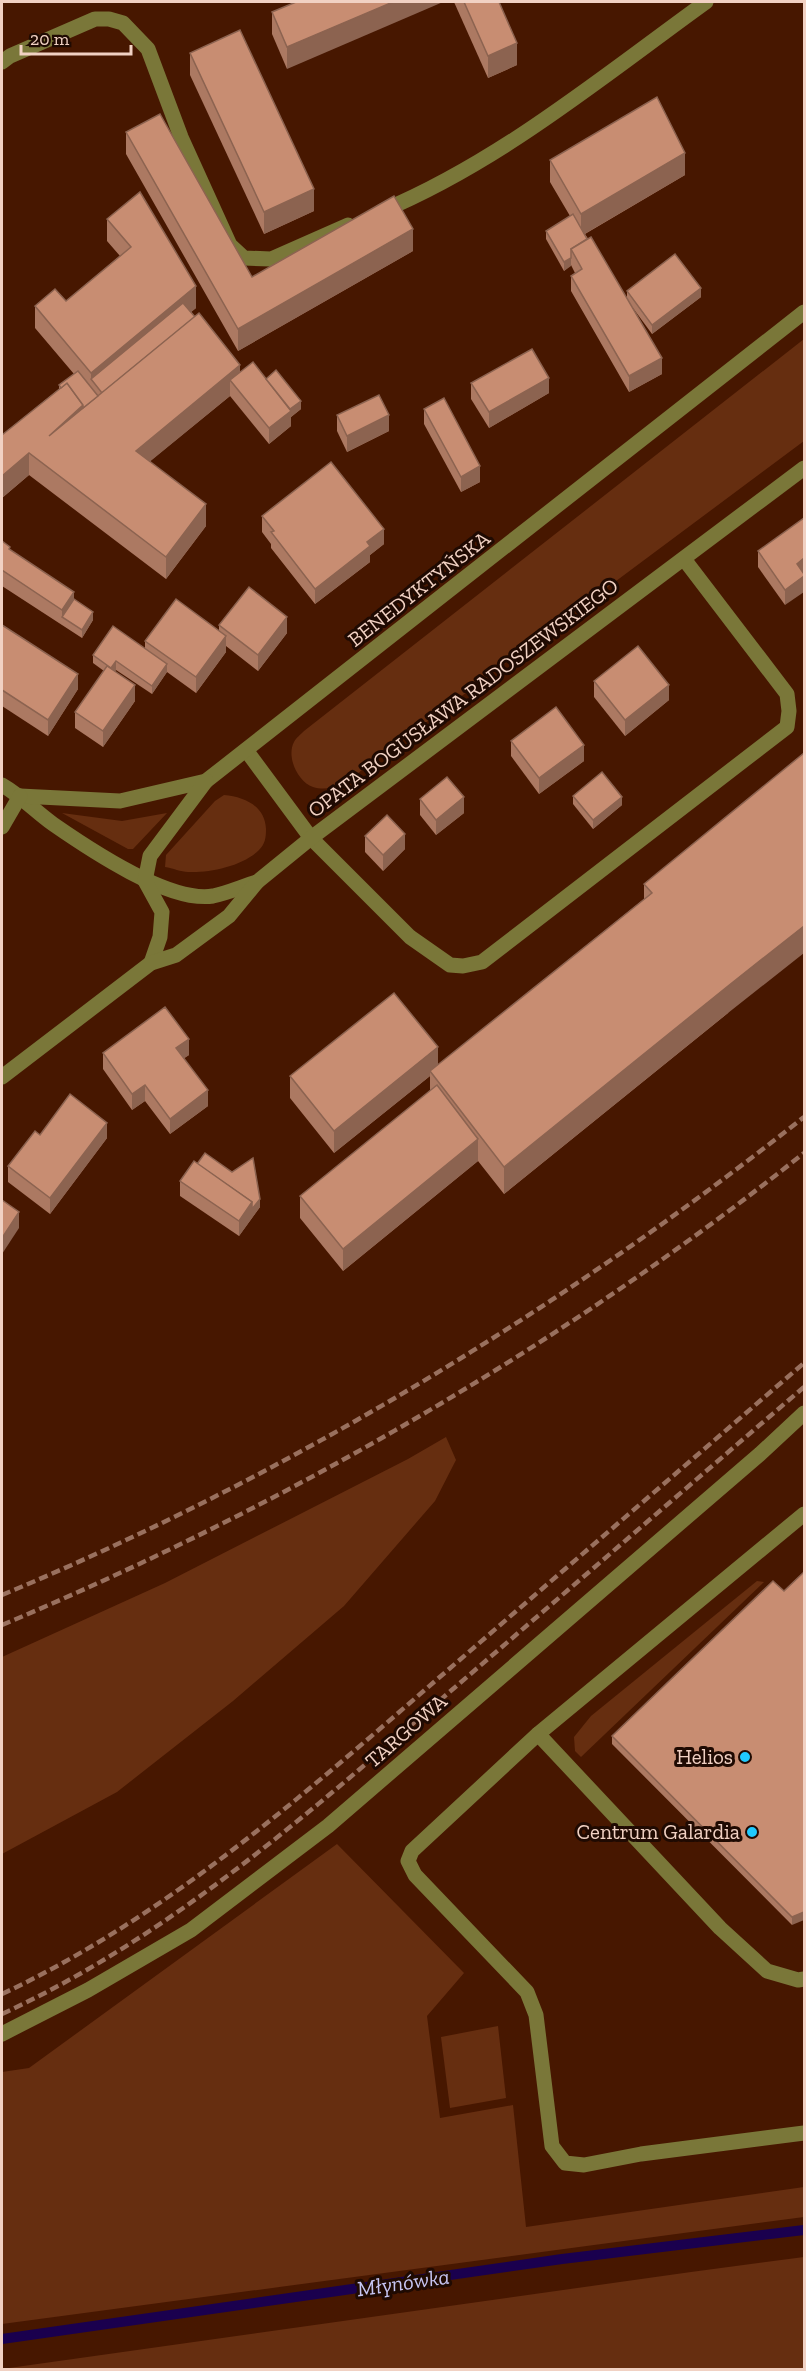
<svg xmlns="http://www.w3.org/2000/svg" width="806" height="2371" viewBox="0 0 806 2371" font-family="'Zilla Slab',serif">
  <rect width="100%" height="100%" fill="#471700"/>
  <!-- green -->
  <g fill="#662e10">
    <path d="M804 339V441L342 785C332 788 323 790 313 787 298 782 286 757 294 742 296 738 301 734 304 731Z"/>
    <path d="M224 795C245 797 265 806 266 829 266 838 265 844 259 850 243 866 210 873 188 872 181 872 173 868 165 867L166 855 215 801Z"/>
    <polygon points="62,813 122,821 167,813 133,849 128,849"/>
    <polygon points="446,1437 456,1460 435,1501 344,1606 233,1701 117,1792 2,1854 2,1657 165,1583 408,1459"/>
    <polygon points="757,1581 764,1582 581,1757 575,1751 574,1737 591,1716"/>
    <polygon points="337,1844 464,1973 427,2016 440,2118 513,2105 526,2227 804,2187 804,2217 2,2324 2,2072 29,2068"/>
    <polygon points="498,2026 506,2098 450,2108 441,2037"/>
    <polygon points="804,2257 804,2369 2,2369 691,2272"/>
  </g>
  <g fill="none" stroke-linecap="round" stroke-linejoin="round">
    <!-- stream -->
    <polyline stroke="#1a004e" stroke-width="10" points="2,2339 562,2259 804,2230"/>
    <!-- minor -->
    <g stroke="#7a7739" stroke-width="15">
      <polyline points="2,62 10,56 95,19 109,19 123,23 148,49 181,137 230,245 244,258 271,259 348,225"/>
      <path d="M382 211C501 161 602 77 706 2"/>
      <polyline points="246,750 311,838 410,937 450,965 463,966 482,962 787,727 789,711 787,694 684,559"/>
      <path d="M2 785C21 796 35 811 53 824 89 849 169 903 213 896 228 893 243 886 257 882"/>
      <polyline points="20,796 120,801 206,781 804,312"/>
      <polyline points="2,827 20,796"/>
      <polyline points="151,963 160,937 162,912 145,881 150,856 206,781"/>
      <polyline points="2,1077 151,963 176,955 229,916 257,882 311,838 804,468"/>
      <polyline points="538,1734 804,1514"/>
      <polyline points="804,1979 798,1980 767,1971 720,1928 538,1734 412,1851 408,1861 415,1875 527,1992 536,2015 552,2146 565,2163 584,2165 641,2154 804,2133"/>
      <polyline points="2,2034 88,1990 191,1930 328,1826 760,1454 804,1413"/>
    </g>
    <!-- rail -->
    <g stroke="#99705e" stroke-width="4.5" stroke-dasharray="9 4.5" stroke-linecap="butt">
      <path d="M2 1595C290 1475 560 1310 804 1117"/>
      <path d="M2 1625C288 1505 561 1346 804 1153"/>
      <path d="M2 1994C164 1918 300 1798 434 1682 557 1576 681 1469 804 1363"/>
      <path d="M2 2014C169 1937 308 1814 446 1695 566 1592 685 1489 804 1387"/>
    </g>
  </g>
  <!-- wall -->
  <g fill="#ac7962">
    <polygon points="296,2 287,69 272,34 272,12"/>
    <polygon points="454,2 499,2 517,65 488,78"/>
    <polygon points="190,53 314,211 264,234 190,75"/>
    <polygon points="126,132 252,277 413,251 238,351 126,154"/>
    <polygon points="550,160 685,175 585,234 627,298 627,291 701,297 652,334 630,304 662,374 629,392 571,291 571,276 575,273 571,265 564,271 546,239 546,231 570,216 550,182"/>
    <polygon points="107,219 196,308 191,312 240,372 266,379 301,409 291,417 291,426 269,444 230,396 150,461 206,526 166,579 29,475 2,498 2,435 59,389 59,385 74,374 35,328 35,306 66,301 120,256 107,241"/>
    <polygon points="471,383 549,393 489,428 471,399"/>
    <polygon points="424,409 480,482 461,492 424,424"/>
    <polygon points="337,415 389,431 347,452 337,431"/>
    <polygon points="262,516 384,544 370,555 370,562 315,604 271,548 271,544 262,532"/>
    <polygon points="804,518 785,605 758,567 758,551"/>
    <polygon points="2,541 10,550 74,599 93,620 82,638 2,586"/>
    <polygon points="2,625 78,689 48,736 2,706"/>
    <polygon points="219,625 287,633 258,671 226,646 226,652 196,693 167,672 152,694 116,670 115,671 135,701 103,747 75,728 75,712 104,671 93,663 93,655 145,649 145,641 219,631"/>
    <polygon points="594,681 669,700 625,736 594,697"/>
    <polygon points="511,741 584,761 539,794 511,756"/>
    <polygon points="804,753 728,1013 504,1194 478,1161 343,1271 300,1218 300,1196 430,1091 430,1076 334,1153 290,1098 290,1076 438,1065 644,899 644,884"/>
    <polygon points="573,796 622,805 593,829 573,804"/>
    <polygon points="420,799 464,813 436,835 420,815"/>
    <polygon points="365,836 405,849 383,871 365,852"/>
    <polygon points="103,1053 189,1055 184,1058 208,1106 170,1134 145,1101 132,1110 103,1069"/>
    <polygon points="40,1135 107,1138 50,1214 8,1182 8,1166"/>
    <polygon points="180,1181 260,1207 239,1236 180,1196"/>
    <polygon points="804,1572 792,1925 612,1744 612,1736 784,1591"/>
  </g>
  <!-- shaded-wall -->
  <g fill="#8c6350">
    <polygon points="393,2 443,2 287,69 287,47"/>
    <polygon points="517,43 517,65 488,78 488,56"/>
    <polygon points="685,153 685,175 581,236 581,214"/>
    <polygon points="314,189 314,211 264,234 264,212"/>
    <polygon points="413,229 413,251 238,351 238,329"/>
    <polygon points="571,258 571,266 564,271 564,262"/>
    <polygon points="196,286 196,308 99,388 91,379 91,373"/>
    <polygon points="701,288 701,297 652,334 652,325"/>
    <polygon points="662,358 662,374 629,392 629,376"/>
    <polygon points="240,365 240,387 230,380 230,396 136,473 136,451"/>
    <polygon points="549,378 549,393 489,428 489,412"/>
    <polygon points="301,401 301,409 291,417 291,426 269,444 269,428 287,411"/>
    <polygon points="83,405 83,418 49,436"/>
    <polygon points="389,415 389,431 347,452 347,436"/>
    <polygon points="29,453 29,475 2,498 2,476"/>
    <polygon points="480,466 480,482 461,492 461,477"/>
    <polygon points="206,504 206,526 166,579 166,557"/>
    <polygon points="384,529 384,544 370,555 370,562 315,604 315,589 367,542"/>
    <polygon points="804,558 804,574 797,564"/>
    <polygon points="804,576 804,592 785,605 785,590"/>
    <polygon points="74,592 74,607 62,617 62,610"/>
    <polygon points="93,612 93,620 82,638 82,630"/>
    <polygon points="287,617 287,633 258,671 258,655"/>
    <polygon points="226,636 226,652 196,693 196,677"/>
    <polygon points="116,661 116,670 111,676 111,668"/>
    <polygon points="167,664 167,672 152,694 152,686"/>
    <polygon points="78,674 78,689 48,736 48,720"/>
    <polygon points="135,685 135,701 103,747 103,731"/>
    <polygon points="669,685 669,700 625,736 625,720"/>
    <polygon points="584,745 584,761 539,794 539,778"/>
    <polygon points="464,797 464,813 436,835 436,820"/>
    <polygon points="622,797 622,805 593,829 593,820"/>
    <polygon points="405,834 405,849 383,871 383,855"/>
    <polygon points="804,926 804,953 728,1013 504,1194 504,1167 728,986"/>
    <polygon points="189,1039 189,1055 176,1064 176,1048"/>
    <polygon points="438,1047 438,1069 430,1071 430,1076 334,1153 334,1131"/>
    <polygon points="145,1085 145,1101 132,1110 132,1094"/>
    <polygon points="208,1090 208,1106 170,1134 170,1119"/>
    <polygon points="107,1123 107,1138 50,1214 50,1198"/>
    <polygon points="478,1139 478,1161 343,1271 343,1249"/>
    <polygon points="260,1199 260,1207 239,1236 239,1221 252,1202"/>
    <polygon points="19,1212 19,1228 2,1254 2,1238"/>
    <polygon points="804,1912 804,1920 792,1925 792,1917"/>
  </g>
  <!-- building -->
  <g fill="#c88d72" stroke="#8c6350" stroke-width="1.5">
    <polygon points="296,2 393,2 287,47 272,12"/>
    <polygon points="464,2 499,2 517,43 488,56"/>
    <polygon points="240,30 314,189 264,212 190,53"/>
    <polygon points="657,97 685,153 581,214 550,160"/>
    <polygon points="160,114 252,277 394,196 413,229 238,329 126,132"/>
    <polygon points="140,192 196,286 91,373 35,306 55,289 66,301 131,247 107,219"/>
    <polygon points="573,214 587,239 571,249 571,258 564,262 546,231"/>
    <polygon points="591,237 662,358 629,376 571,276 582,269 571,249"/>
    <polygon points="675,254 701,288 652,325 627,291"/>
    <polygon points="183,303 195,317 102,393 91,379"/>
    <polygon points="199,313 240,365 136,451 206,504 166,557 29,453 2,476 2,435 67,383 83,405 49,436"/>
    <polygon points="532,349 549,378 489,412 471,383"/>
    <polygon points="253,362 291,411 269,428 230,380"/>
    <polygon points="276,370 301,401 290,409 266,379"/>
    <polygon points="78,371 98,396 83,408 83,405 67,383 61,388 59,385"/>
    <polygon points="379,395 389,415 347,436 337,415"/>
    <polygon points="444,398 480,466 461,477 424,409"/>
    <polygon points="331,462 384,529 367,542 370,546 315,589 271,532 274,531 262,516"/>
    <polygon points="804,518 804,558 797,564 804,574 804,576 785,590 758,551"/>
    <polygon points="2,541 10,547 9,549 74,592 62,610 2,570"/>
    <polygon points="249,587 287,617 258,655 219,625"/>
    <polygon points="74,599 93,612 82,630 62,617"/>
    <polygon points="176,599 226,636 196,677 145,641"/>
    <polygon points="2,625 78,674 48,720 2,690"/>
    <polygon points="113,626 167,664 152,686 116,661 111,668 93,655"/>
    <polygon points="638,646 669,685 625,720 594,681"/>
    <polygon points="107,666 135,685 103,731 75,712"/>
    <polygon points="556,707 584,745 539,778 511,741"/>
    <polygon points="804,753 804,926 728,986 504,1167 430,1071 652,893 644,884"/>
    <polygon points="602,772 622,797 593,820 573,796"/>
    <polygon points="447,777 464,797 436,820 420,799"/>
    <polygon points="387,815 405,834 383,855 365,836"/>
    <polygon points="394,993 438,1047 334,1131 290,1076"/>
    <polygon points="165,1007 189,1039 176,1048 208,1090 170,1119 145,1085 132,1094 103,1053"/>
    <polygon points="437,1085 478,1139 343,1249 300,1196"/>
    <polygon points="70,1094 107,1123 50,1198 8,1166 35,1131 40,1135"/>
    <polygon points="205,1153 232,1172 253,1158 260,1199 252,1209 252,1202 197,1164"/>
    <polygon points="194,1161 252,1202 239,1221 180,1181"/>
    <polygon points="2,1200 19,1212 2,1238"/>
    <polygon points="804,1572 804,1912 792,1917 612,1736 773,1581 784,1591"/>
  </g>
  <!-- markers -->
  <g fill="#20c9fd" stroke="#1f0a02" stroke-width="2">
    <circle cx="745" cy="1757" r="6"/>
    <circle cx="752" cy="1832" r="6"/>
  </g>
  <g text-anchor="middle" stroke-width="6" stroke-linejoin="round" paint-order="stroke">
    <!-- street labels -->
    <g font-size="21" fill="#f1d1c3" stroke="#1f0a02">
      <text transform="translate(419 589) rotate(-38)" y="7">BENEDYKTYŃSKA</text>
      <text transform="translate(463 698) rotate(-37)" y="7">OPATA BOGUSŁAWA RADOSZEWSKIEGO</text>
      <text transform="translate(406 1731) rotate(-41)" y="7">TARGOWA</text>
    </g>
    <!-- poi labels -->
    <g font-size="21" fill="#f1d1c3" stroke="#1f0a02" text-anchor="end">
      <text x="733" y="1764">Helios</text>
      <text x="740" y="1839">Centrum Galardia</text>
    </g>
    <!-- water labels -->
    <g font-size="22" font-style="italic" fill="#c6c5f2" stroke="#1f0a02">
      <text transform="translate(403 2282) rotate(-8)" y="8">Młynówka</text>
    </g>
  </g>
  <!-- border -->
  <rect width="806" height="2371" fill="none" stroke="#f1d1c3" stroke-width="6"/>
  <!-- scale -->
  <path d="M21 45v9h110v-9" fill="none" stroke="#f1d1c3" stroke-width="3"/>
  <text x="30" y="45" font-size="18" fill="#f1d1c3" stroke="#1f0a02" stroke-width="4.5" paint-order="stroke">20 m</text>
</svg>
